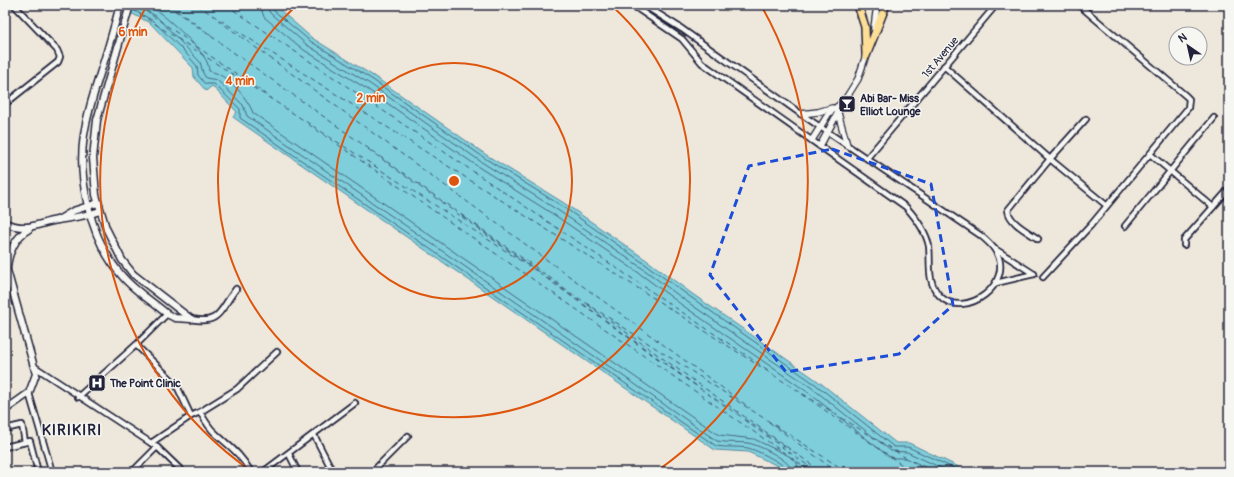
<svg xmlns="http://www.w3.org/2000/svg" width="1234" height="477" viewBox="0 0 1234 477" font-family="Pangolin,sans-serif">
  <rect width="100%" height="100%" fill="#eee8dc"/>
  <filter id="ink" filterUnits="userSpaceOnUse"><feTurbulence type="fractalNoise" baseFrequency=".025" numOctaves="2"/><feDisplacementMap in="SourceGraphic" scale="8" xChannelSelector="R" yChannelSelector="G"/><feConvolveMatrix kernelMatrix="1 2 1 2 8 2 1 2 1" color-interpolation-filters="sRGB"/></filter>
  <g filter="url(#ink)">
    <!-- water -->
    <polygon fill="#7fcedc" stroke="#5a899c" points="115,5 274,5 312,38 375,77 488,156 564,203 648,261 691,293 818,381 896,443 909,443 969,472 786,472 780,467 748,452 715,450 237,120 233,117 237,112 212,86 206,91 194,77 193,68 150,23"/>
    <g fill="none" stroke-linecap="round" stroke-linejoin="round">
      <!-- shore -->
      <g stroke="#47677b" stroke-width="1">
        <path d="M135 5 156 16 200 62 203 73 206 78 217 80 243 105 247 116 717 441C727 443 738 442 748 443 759 445 792 461 793 472"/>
        <path d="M148 5C162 12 201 48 207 62 208 65 209 68 209 71 227 74 247 97 253 113L719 435 754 439 789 456 797 463 799 472"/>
        <polyline points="260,5 264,17 304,50 367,89 480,168 556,216 639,273 682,305 809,393 888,456 895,458 906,458 936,472"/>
        <polyline points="266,5 270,13 307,45 370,84 483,163 559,211 642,268 686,301 812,388 891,451 907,452 950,472"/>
        <polyline points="271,5 273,10 310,41 373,80 486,159 562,206 645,264 689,296 815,384 894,447 908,447 962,472"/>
        <path d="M133 10 152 20 184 51 197 66 198 75 205 84H214L240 109V118L716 446C726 448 737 446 748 448 756 450 787 464 788 472"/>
      </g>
      <!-- ferry -->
      <g stroke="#3e566b" stroke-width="1" stroke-dasharray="5 4" stroke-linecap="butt">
        <polyline points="137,5 271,98"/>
        <polyline points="167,5 563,287"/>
        <polyline points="169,5 207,32"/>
        <polyline points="197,5 792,387 929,472"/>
        <polyline points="226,5 768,370"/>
        <polyline points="132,9 847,472"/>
        <polyline points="218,20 750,408"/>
        <polyline points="207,33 215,38"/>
        <polyline points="308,124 812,472"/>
        <polyline points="368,149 524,262"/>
        <polyline points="462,216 539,272"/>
        <polyline points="546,278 683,377 790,450"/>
        <polyline points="561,288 701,389"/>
        <polyline points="588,305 822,472"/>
        <polyline points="802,394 912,472"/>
        <polyline points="744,420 817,472"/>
        <polyline points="769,422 837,472"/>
      </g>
      <defs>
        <g id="minor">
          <path d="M632 5 682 39 702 63 906 207C916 218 926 231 929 246 931 263 926 282 940 296 964 321 1017 283 995 250 991 244 985 239 980 235L801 114 682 29 644 5"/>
          <polyline points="944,66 1050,159 1106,205"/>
          <polyline points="5,104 58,62 60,57 57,50 14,5"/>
          <polyline points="1150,154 1213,207"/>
          <polyline points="867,158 996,5"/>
          <polyline points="1125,226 1214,118"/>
          <path d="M1038 239C1029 232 1009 223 1008 210L1050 159 1086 119"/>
          <polyline points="1184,245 1184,240 1229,189"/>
          <polyline points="995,249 1034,274"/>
          <polyline points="1043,277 1091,225 1188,108 1189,99 1186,96 1079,5"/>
          <polyline points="996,283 1034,274"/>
          <path d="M191 319C221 325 220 309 236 289"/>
          <polyline points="136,345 176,384 191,416"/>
          <polyline points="35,367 157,447 183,472"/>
          <polyline points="29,393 52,472"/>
          <polyline points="78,397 136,345 167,314"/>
          <polyline points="200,412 237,389 277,352"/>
          <polyline points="5,429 22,425 25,442"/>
          <polyline points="314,435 333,472"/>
          <path d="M151 443 191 416 200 412C204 419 209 428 215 433 231 448 239 452 251 472"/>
          <polyline points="5,447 30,441 38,472"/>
          <polyline points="289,454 298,472"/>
          <polyline points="132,472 157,447"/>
          <polyline points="263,472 355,403"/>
          <polyline points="372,472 408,436"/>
        </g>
        <g id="tertiary">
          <polyline points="874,28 877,5"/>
          <polyline points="838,113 847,145"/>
          <polyline points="801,114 818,112 832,108"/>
          <polyline points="812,140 829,113 842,103"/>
          <polyline points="820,146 843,103 858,79 867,52"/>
        </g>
        <g id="secondary">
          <path d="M120 5C115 24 110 42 104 61 87 115 74 149 88 206 94 232 105 257 123 277 135 291 153 302 167 314L175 318 191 319"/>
          <polyline points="130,5 97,120 93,158 96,195 106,228 122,260 133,274 191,319"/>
          <polyline points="58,220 73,211 98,203"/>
          <path d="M5 223C28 232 35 224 57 220 72 218 86 216 100 211"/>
          <polyline points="5,263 36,374 29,393 5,410"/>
          <path d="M7 268C8 253 16 236 29 229"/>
        </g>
        <g id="primary">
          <polyline points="858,5 865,27 866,54"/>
          <polyline points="866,56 886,5"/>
        </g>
      </defs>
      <!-- minor casing -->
      <use href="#minor" stroke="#22223b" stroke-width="8"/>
      <!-- tertiary casing -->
      <use href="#tertiary" stroke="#22223b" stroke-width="8"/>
      <!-- secondary casing -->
      <use href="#secondary" stroke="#22223b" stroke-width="9"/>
      <!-- primary casing -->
      <use href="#primary" stroke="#22223b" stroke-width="10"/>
      <!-- minor -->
      <use href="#minor" stroke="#f6f6f2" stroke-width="4.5"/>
      <!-- tertiary -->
      <use href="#tertiary" stroke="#f6f6f2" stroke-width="5.5"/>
      <!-- secondary -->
      <use href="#secondary" stroke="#f6f6f2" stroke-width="6"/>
      <!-- primary -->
      <use href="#primary" stroke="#fdde96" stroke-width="7"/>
    </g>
  </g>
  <!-- marked area -->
  <path fill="none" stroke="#1d4ed8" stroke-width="3" stroke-dasharray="8 5" stroke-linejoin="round" d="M832 149 931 184 953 305 899 354 786 372 710 275 749 166Z"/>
  <!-- distance rings -->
  <g fill="none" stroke="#de560e" stroke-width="2">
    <circle cx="454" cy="181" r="118"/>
    <path d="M612 6A236 236 0 1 1 296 6"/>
    <path d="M251 471A354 354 0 0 1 146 7M762 7A354 354 0 0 1 657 471"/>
  </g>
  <!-- icons -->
  <defs>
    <symbol id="bar-square" viewBox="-11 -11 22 22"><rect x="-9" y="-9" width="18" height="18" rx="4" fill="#22223b" stroke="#f6f6f2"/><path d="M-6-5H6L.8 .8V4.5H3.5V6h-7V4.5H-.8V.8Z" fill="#fff"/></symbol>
    <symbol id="hospital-square" viewBox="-11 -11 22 22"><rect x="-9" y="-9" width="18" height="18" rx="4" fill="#22223b" stroke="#f6f6f2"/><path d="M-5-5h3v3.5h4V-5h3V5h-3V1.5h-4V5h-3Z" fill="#fff"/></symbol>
  </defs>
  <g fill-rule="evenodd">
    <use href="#bar-square" x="837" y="94" width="20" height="20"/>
    <use href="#hospital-square" x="87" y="373" width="20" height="20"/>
  </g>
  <g text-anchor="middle" stroke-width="3" stroke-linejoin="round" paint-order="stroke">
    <!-- street labels -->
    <g font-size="11" fill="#22223b" stroke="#f6f6f2">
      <text transform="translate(940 57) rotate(-50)" y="4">1st Avenue</text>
    </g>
    <!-- poi labels -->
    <g font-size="11" font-weight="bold" fill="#22223b" stroke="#f6f6f2" text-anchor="start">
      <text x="860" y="102">Abi Bar- Miss<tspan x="860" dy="13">Elliot Lounge</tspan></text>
      <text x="110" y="387">The Point Clinic</text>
    </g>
    <!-- district labels -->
    <g font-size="15" font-weight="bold" letter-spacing="1" fill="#22223b" stroke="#f6f6f2">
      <text x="72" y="435">KIRIKIRI</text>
    </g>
  </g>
  <circle cx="454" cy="181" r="6" fill="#de560e" stroke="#f6f6f2" stroke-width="2"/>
  <g font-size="12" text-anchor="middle" font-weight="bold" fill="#de560e" stroke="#f6f6f2" stroke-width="3" stroke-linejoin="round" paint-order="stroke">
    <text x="133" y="36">6 min</text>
    <text x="240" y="85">4 min</text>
    <text x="371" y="102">2 min</text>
  </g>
  <!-- margin -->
  <rect width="1234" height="477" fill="none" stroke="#f6f6f2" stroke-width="20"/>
  <rect x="10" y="10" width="1214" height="457" fill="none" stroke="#22223b" stroke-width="1.5" filter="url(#ink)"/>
  <!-- north arrow -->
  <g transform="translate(1188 46) rotate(326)"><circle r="19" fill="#f6f6f2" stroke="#a1a1a9"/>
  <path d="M0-3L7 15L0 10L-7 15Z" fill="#22223b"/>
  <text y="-6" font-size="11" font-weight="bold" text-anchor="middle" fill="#22223b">N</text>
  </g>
</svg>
